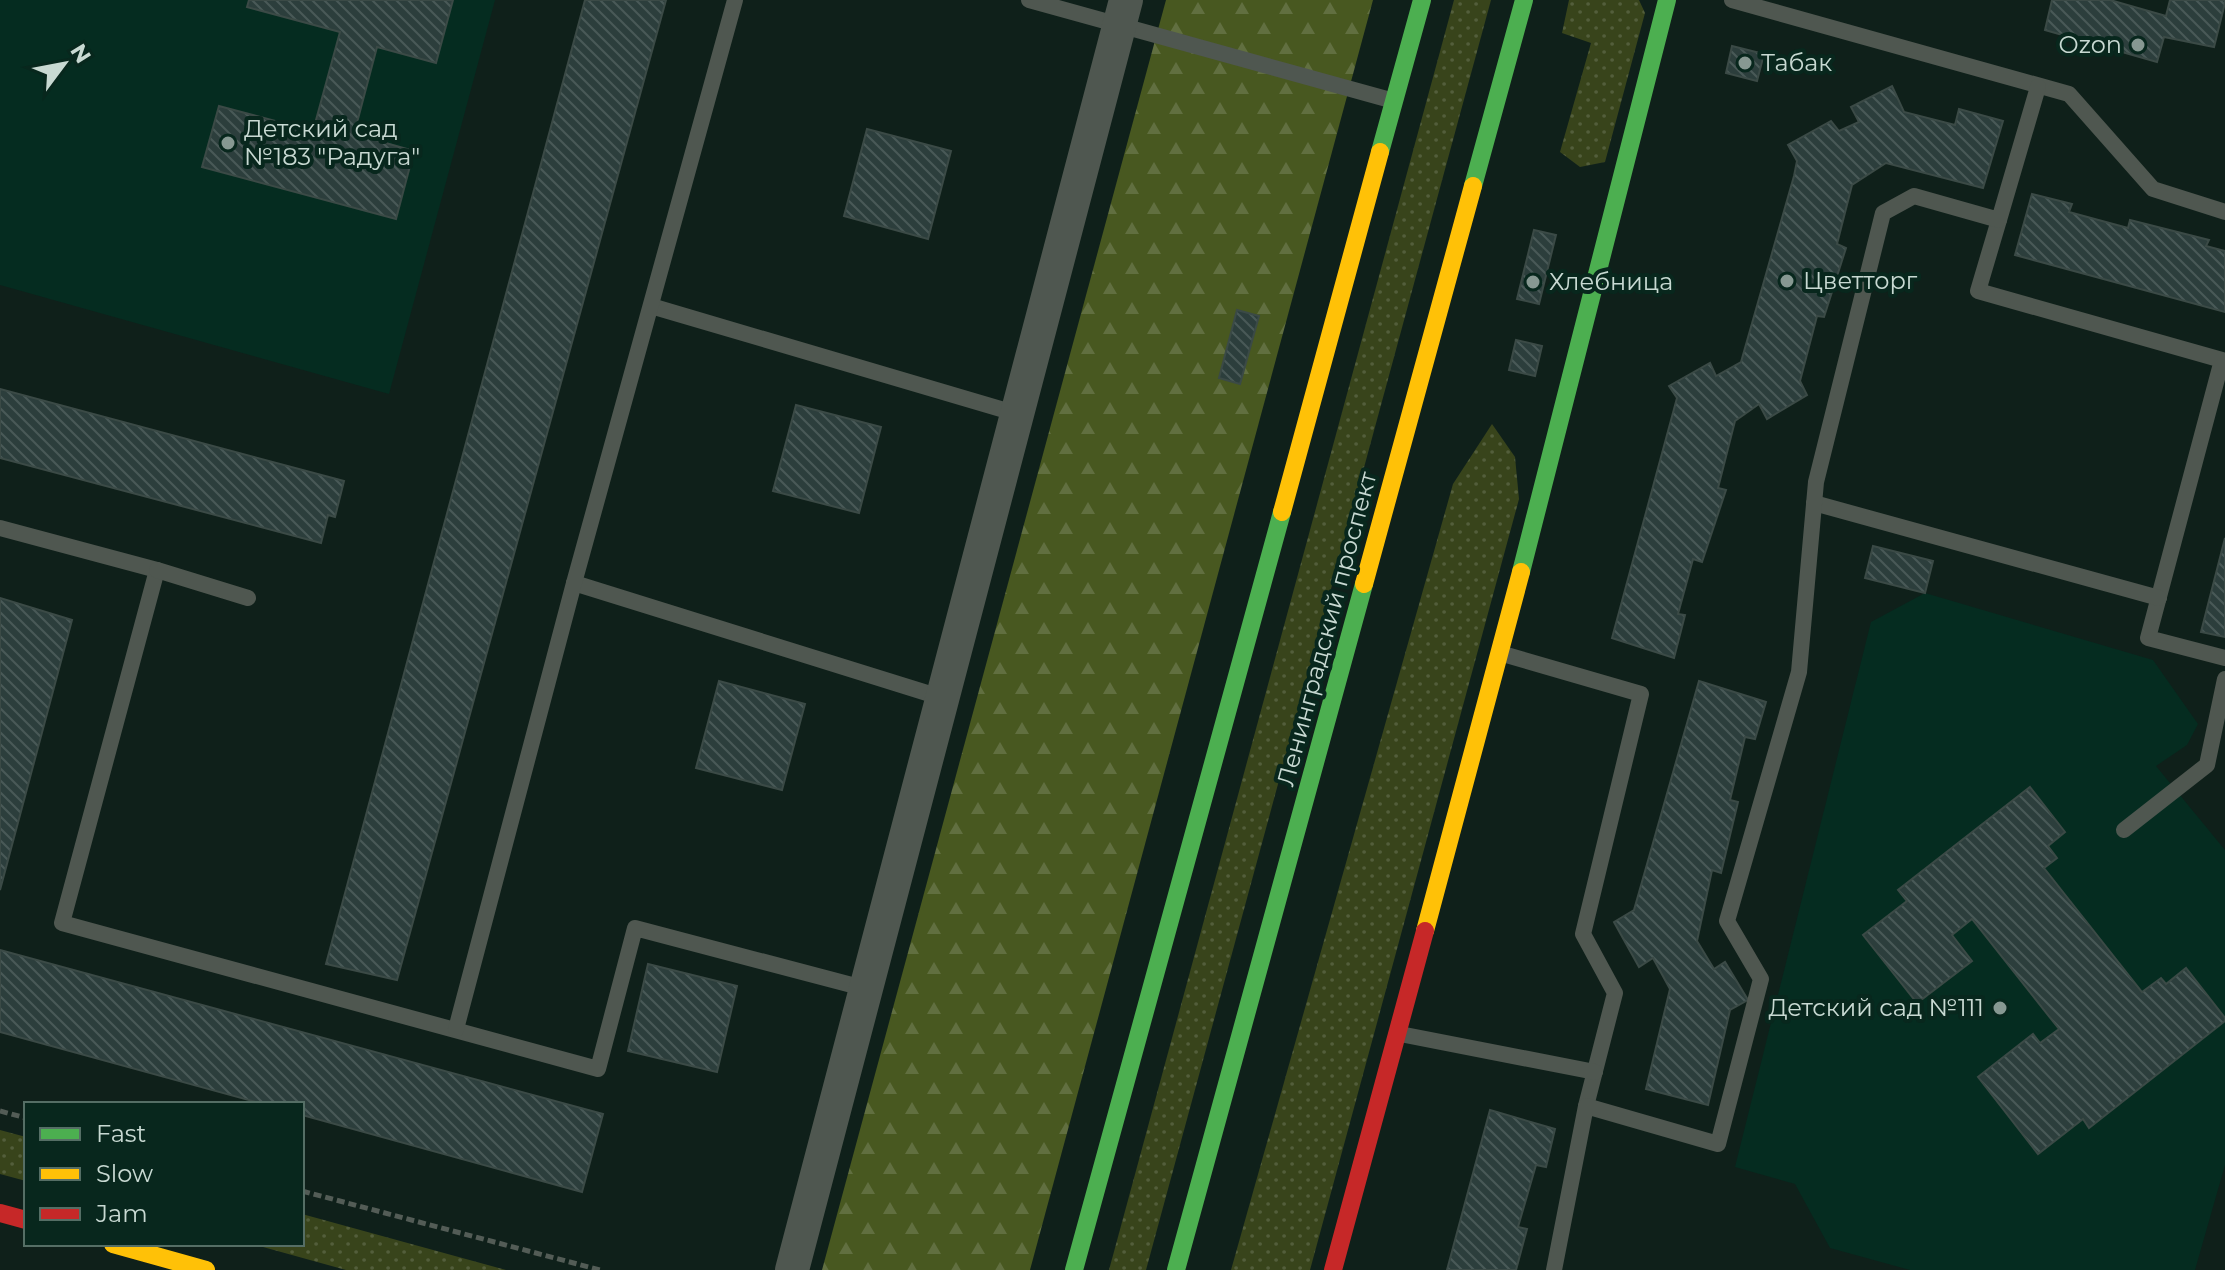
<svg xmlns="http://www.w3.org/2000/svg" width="2225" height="1270" viewBox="0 0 2225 1270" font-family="Montserrat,sans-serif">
  <defs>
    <pattern id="grass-dots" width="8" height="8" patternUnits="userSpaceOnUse" patternTransform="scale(2)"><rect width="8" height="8" fill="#38441b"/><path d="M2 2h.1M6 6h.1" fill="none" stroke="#535e3b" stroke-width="1.8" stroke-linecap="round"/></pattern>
    <pattern id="forest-firs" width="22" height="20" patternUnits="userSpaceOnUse" patternTransform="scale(2)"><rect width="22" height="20" fill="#485820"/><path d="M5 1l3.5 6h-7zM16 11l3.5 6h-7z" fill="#616f40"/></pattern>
    <pattern id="building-back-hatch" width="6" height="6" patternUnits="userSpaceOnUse" patternTransform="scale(2)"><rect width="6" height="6" fill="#2c3e3c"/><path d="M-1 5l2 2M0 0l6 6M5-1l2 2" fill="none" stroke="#495957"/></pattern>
  </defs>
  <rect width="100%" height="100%" fill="#0f201a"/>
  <!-- built -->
  <g fill="#052c20">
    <polygon points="0,0 495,0 389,394 0,285"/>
    <polygon points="1925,593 2153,660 2198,724 2187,745 2156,766 2225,850 2225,1165 2195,1270 1910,1270 1830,1248 1795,1184 1735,1167 1871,622"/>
  </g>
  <!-- grass -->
  <g fill="url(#grass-dots)">
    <polygon points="1454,0 1491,0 1146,1270 1109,1270"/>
    <polygon points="1569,0 1639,0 1645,13 1605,162 1580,167 1560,152 1591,43 1562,33"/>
    <polygon points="1492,424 1515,457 1519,499 1310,1270 1231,1270 1453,484"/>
    <polygon points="0,1130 26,1137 26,1181 0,1174"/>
    <polygon points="302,1214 506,1270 346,1270 252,1244 302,1244"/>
  </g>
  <!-- forest -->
  <polygon fill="url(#forest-firs)" points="1166,0 1373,0 1030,1270 822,1270"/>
  <!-- building -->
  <g fill="url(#building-back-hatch)" stroke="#3b4a46" stroke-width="2">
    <polygon points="249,0 453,0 436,63 377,47 354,134 414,151 396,219 202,167 219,106 313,131 340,32 247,7"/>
    <polygon points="585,0 666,0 397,980 326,964"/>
    <polygon points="2052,0 2110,0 2166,16 2170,0 2225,0 2225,3 2214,47 2164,37 2157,62 2045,30"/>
    <polygon points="1732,46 1764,54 1757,81 1726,73"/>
    <polygon points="1892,86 1904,112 1955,125 1959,109 2003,121 1983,188 1886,163 1852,185 1837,244 1846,248 1824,317 1817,316 1800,381 1807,395 1767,419 1759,404 1735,421 1718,488 1726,490 1702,562 1693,559 1678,614 1685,615 1674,658 1612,638 1677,398 1669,386 1710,363 1716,376 1741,362 1794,176 1797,161 1788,145 1831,121 1839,131 1859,122 1851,107"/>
    <polygon points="867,129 951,151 928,239 844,216"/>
    <polygon points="2032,194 2072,204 2069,212 2128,228 2130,220 2209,240 2206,246 2225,251 2225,312 2015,255"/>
    <polygon points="1534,230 1556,235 1539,304 1517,299"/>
    <polygon points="1237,310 1259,316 1240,384 1219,378"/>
    <polygon points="1516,340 1542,346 1535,376 1509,370"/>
    <polygon points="0,389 344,481 335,517 328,515 321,543 0,458"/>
    <polygon points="796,405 881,427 859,513 773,491"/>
    <polygon points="2225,538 2225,637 2201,632"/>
    <polygon points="1873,546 1933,561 1925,593 1865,578"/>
    <polygon points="0,598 72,620 0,890"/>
    <polygon points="719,681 805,704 782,790 696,768"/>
    <polygon points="1699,681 1766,702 1755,739 1745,737 1730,800 1738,802 1721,873 1712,870 1697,941 1714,969 1725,962 1748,1000 1730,1010 1708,1105 1646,1089 1670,989 1653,958 1639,967 1614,922 1634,910"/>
    <polygon points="2030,787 2065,832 2048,846 2057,858 2044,868 2142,992 2161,978 2166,984 2186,968 2225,1018 2225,1021 2089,1128 2083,1119 2038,1154 1978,1077 2033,1034 2040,1043 2059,1029 1972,919 1952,935 1972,961 1917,1003 1863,935 1907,901 1898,890"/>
    <polygon points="0,950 603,1114 582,1192 302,1115 302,1104 263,1104 0,1032"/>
    <polygon points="648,964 737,986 717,1072 628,1051"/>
    <polygon points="1490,1110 1555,1129 1546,1167 1536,1165 1518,1227 1527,1229 1516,1270 1447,1270"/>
  </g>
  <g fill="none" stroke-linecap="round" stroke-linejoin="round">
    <!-- path -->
    <g stroke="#535c56" stroke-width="5" stroke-dasharray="8 4" stroke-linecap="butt">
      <polyline points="0,1111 26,1118"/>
      <polyline points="302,1191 600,1270"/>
    </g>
    <!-- lane -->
    <g stroke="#4f5750" stroke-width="16">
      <polyline points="1029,0 1394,101"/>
      <polyline points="1732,0 2069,94 2153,189 2225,212"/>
      <polyline points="1999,220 1978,291 2222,360 2148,638 2225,658"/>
      <polyline points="651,306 1018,414"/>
      <polyline points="1814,503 2159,598"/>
      <polyline points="0,528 157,570 62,923 598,1069 635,928 867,989"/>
      <polyline points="157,570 248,598"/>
      <polyline points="574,583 943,698"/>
      <polyline points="1503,654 1641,694 1583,934 1615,993 1586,1106"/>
      <polyline points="2124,830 2207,765 2225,679"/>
      <polyline points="456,1029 574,583 735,0"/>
      <polyline points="1400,1034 1595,1072"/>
      <polyline points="1554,1270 1586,1106 1718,1144 1761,979 1727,921 1799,672 1816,482 1883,213 1914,196 1999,220 2038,87"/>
    </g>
    <!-- street -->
    <polyline stroke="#4f5750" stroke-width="34" points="792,1270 1126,0"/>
    <!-- fast -->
    <g stroke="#4caf50" stroke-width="18">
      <polyline points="1380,152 1422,0"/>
      <polyline points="1473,186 1524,0"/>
      <polyline points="1521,572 1667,0"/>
      <polyline points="1074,1270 1282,512"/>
      <polyline points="1176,1270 1364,584"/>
    </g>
    <!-- slow -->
    <g stroke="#ffc107" stroke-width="18">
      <polyline points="1282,512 1380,152"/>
      <polyline points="1364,584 1473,186"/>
      <polyline points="1425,931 1521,572"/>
      <polyline points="113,1244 206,1270"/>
    </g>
    <!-- jam -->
    <g stroke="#c62828" stroke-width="18">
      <polyline points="0,1213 26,1220"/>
      <polyline points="1333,1270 1425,931"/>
    </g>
  </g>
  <!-- markers -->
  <g fill="#879892" stroke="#08271d" stroke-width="3">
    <circle cx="2138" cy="45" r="8"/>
    <circle cx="1745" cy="63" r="8"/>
    <circle cx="228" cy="143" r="8"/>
    <circle cx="1787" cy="281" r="8"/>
    <circle cx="1533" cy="282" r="8"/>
    <circle cx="2000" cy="1008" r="8"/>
  </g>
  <g text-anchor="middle" stroke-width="8" stroke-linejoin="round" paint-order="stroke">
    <!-- poi labels -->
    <g font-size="24" fill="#c8d9d2" stroke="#08271d" text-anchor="start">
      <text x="2122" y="53" text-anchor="end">Ozon</text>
      <text x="1761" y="71">Табак</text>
      <text x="244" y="137">Детский сад<tspan x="244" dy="28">№183 "Радуга"</tspan></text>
      <text x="1803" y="289">Цветторг</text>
      <text x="1549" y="290">Хлебница</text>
      <text x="1984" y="1016" text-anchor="end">Детский сад №111</text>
    </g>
    <!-- street labels -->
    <g font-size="24" fill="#c8d9d2" stroke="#08271d">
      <text transform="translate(1327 629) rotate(-75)" y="8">Ленинградский проспект</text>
    </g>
  </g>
  <!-- legend -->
  <rect x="24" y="1102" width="280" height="144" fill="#08271d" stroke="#556e65" stroke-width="2"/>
  <rect x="40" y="1128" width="40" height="12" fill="#4caf50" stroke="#556e65" stroke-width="2"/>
  <text x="96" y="1142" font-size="24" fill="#c8d9d2">Fast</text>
  <rect x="40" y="1168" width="40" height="12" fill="#ffc107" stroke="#556e65" stroke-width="2"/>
  <text x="96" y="1182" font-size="24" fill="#c8d9d2">Slow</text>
  <rect x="40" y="1208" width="40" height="12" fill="#c62828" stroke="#556e65" stroke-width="2"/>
  <text x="96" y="1222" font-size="24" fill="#c8d9d2">Jam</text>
  <!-- north arrow -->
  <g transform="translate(64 64) rotate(58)" stroke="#08271d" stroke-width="6" paint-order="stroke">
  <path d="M0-6L14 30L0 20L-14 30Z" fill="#c8d9d2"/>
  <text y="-12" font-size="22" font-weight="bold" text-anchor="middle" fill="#c8d9d2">N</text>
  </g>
</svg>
